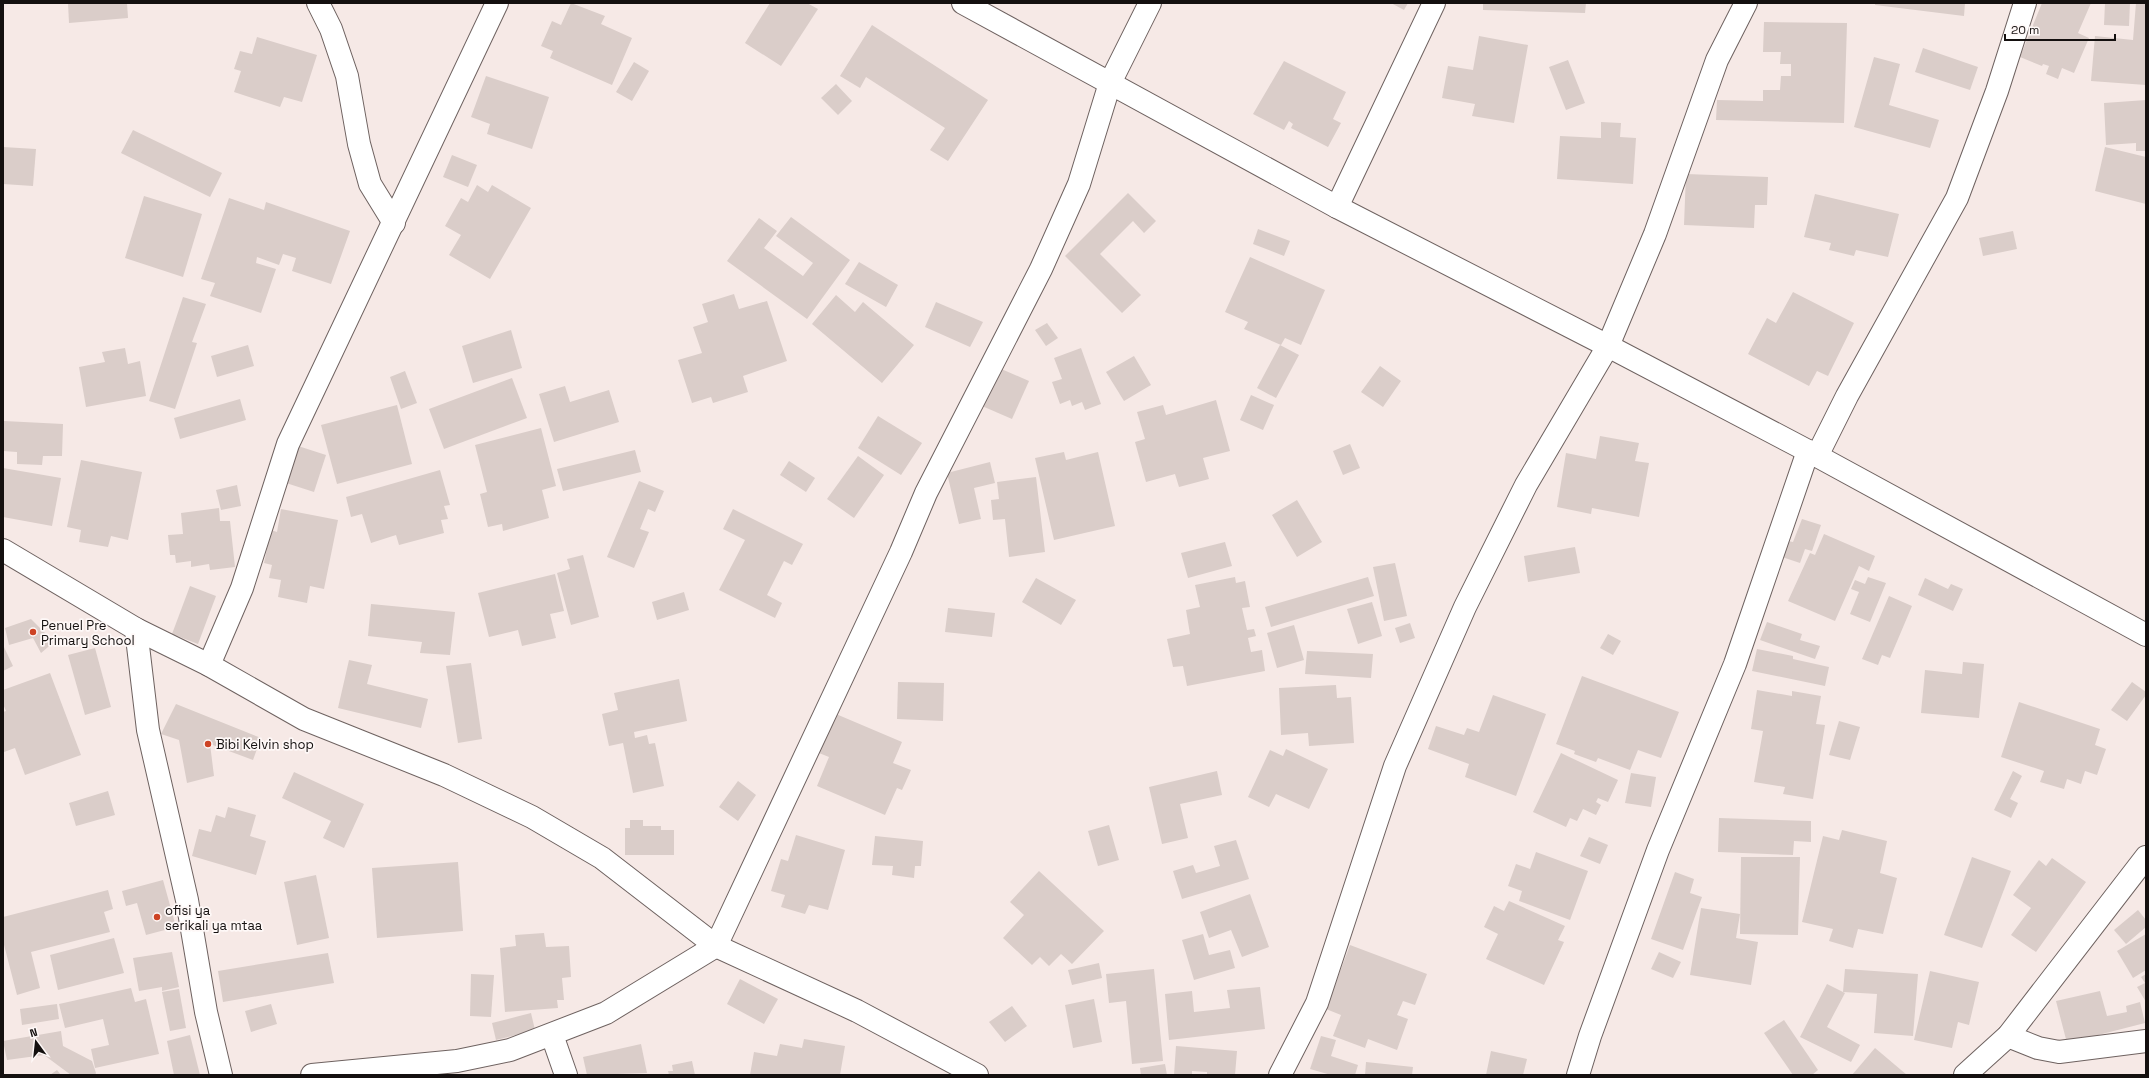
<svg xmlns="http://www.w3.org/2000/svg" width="2149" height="1078" viewBox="0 0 2149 1078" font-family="'Space Grotesk',sans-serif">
  <rect width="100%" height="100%" fill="#f6e9e6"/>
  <!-- building -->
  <g fill="#dacdc9">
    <polygon points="68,3 127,3 128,18 69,23"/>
    <polygon points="571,3 605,16 601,24 632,38 612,85 550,58 553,51 541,46 552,21 561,25"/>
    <polygon points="770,3 807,3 818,9 781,66 745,43"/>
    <polygon points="1391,3 1408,3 1404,10"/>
    <polygon points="1483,3 1586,3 1585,13 1483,10"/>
    <polygon points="1875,3 1965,3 1964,16 1875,5"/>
    <polygon points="2042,3 2091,3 2078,33 2089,38 2074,73 2062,68 2058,79 2046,74 2049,66 2043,64 2042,66 2020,57"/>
    <polygon points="2105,3 2130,3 2129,26 2104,25"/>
    <polygon points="2136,3 2146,3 2146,85 2091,81 2095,36 2133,40"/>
    <polygon points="1764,22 1847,23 1844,123 1716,120 1717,100 1763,101 1763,90 1780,90 1781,76 1791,76 1791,64 1780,64 1781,52 1763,52"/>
    <polygon points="872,25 988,100 948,161 930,150 945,128 866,77 860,88 840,76"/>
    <polygon points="1479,36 1528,45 1514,123 1472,116 1475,104 1442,98 1448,66 1473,70"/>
    <polygon points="257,37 317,55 302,102 284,97 280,107 234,92 241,71 234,69 240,51 252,54"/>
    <polygon points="1923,48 1978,67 1970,90 1915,72"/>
    <polygon points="1874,57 1900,64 1889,105 1939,120 1930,148 1854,127"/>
    <polygon points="1568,60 1585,103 1566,110 1549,67"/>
    <polygon points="1284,61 1346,92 1333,119 1341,123 1328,147 1291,128 1293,124 1289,121 1284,130 1253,114"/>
    <polygon points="634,62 649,71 632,101 616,92"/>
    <polygon points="486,76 549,97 532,149 487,134 490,124 471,117"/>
    <polygon points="836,84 852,101 838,115 821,98"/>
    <polygon points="2146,100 2146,151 2136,151 2136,143 2106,145 2104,103"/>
    <polygon points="1601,122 1621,123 1620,137 1636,138 1633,184 1557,179 1560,136 1601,138"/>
    <polygon points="133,130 222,173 210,197 121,153"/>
    <polygon points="3,147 36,149 33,186 3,184"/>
    <polygon points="2105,147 2146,157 2146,204 2095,191"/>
    <polygon points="452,155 477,165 468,187 443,177"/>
    <polygon points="1686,174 1768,177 1767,205 1755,205 1754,228 1684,225"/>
    <polygon points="477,185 488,192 492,185 531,208 490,279 449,255 461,235 445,226 461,198 468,202"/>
    <polygon points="1128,193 1156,221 1144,233 1133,221 1100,254 1141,295 1122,313 1065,256"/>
    <polygon points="1815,194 1899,214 1888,257 1856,250 1854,256 1829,250 1831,243 1804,237"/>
    <polygon points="144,196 202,214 183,277 125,258"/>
    <polygon points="229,198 264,210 266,202 350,231 331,284 292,271 296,258 283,254 279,265 257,257 256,263 276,269 261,313 210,296 215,283 201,279"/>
    <polygon points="791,217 850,260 807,319 727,261 759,218 777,231 764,248 803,276 813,263 776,236"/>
    <polygon points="1258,229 1290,241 1284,256 1253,244"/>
    <polygon points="2013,231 2017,249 1983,256 1979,238"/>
    <polygon points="1250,257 1325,290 1301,345 1285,338 1281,345 1244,329 1248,322 1225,312"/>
    <polygon points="859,262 898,285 886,307 845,284"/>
    <polygon points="1793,292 1854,323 1828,376 1817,371 1809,386 1748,354 1767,318 1776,323"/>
    <polygon points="734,294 739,309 767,301 787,361 743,376 748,392 713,403 711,397 692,403 678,360 702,353 693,327 708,322 702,304"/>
    <polygon points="836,295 855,312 863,302 914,345 882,383 812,324"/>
    <polygon points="183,297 206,304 192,342 197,343 175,409 149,401"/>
    <polygon points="936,302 983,322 970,347 925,327"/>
    <polygon points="1047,323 1058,338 1046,346 1035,330"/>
    <polygon points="511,330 522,368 473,383 462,346"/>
    <polygon points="248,345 254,366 217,377 211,356"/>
    <polygon points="1280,345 1299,355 1276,398 1257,388"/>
    <polygon points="125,348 128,364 140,361 146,396 86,407 79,367 105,362 102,352"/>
    <polygon points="1081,348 1101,404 1085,410 1082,402 1072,406 1070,400 1060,404 1052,382 1062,379 1054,358"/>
    <polygon points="1134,356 1151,385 1124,401 1106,372"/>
    <polygon points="1380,366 1401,381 1383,407 1361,392"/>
    <polygon points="999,368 1029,381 1012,419 982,406"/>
    <polygon points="405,371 417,403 401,409 390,377"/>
    <polygon points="512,378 527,418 444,449 429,409"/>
    <polygon points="565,386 570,402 609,390 619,422 554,442 539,394"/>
    <polygon points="1251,395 1274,405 1263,430 1240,420"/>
    <polygon points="240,399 246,420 180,439 174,418"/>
    <polygon points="1216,400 1230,451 1203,458 1209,479 1179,487 1175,474 1146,482 1135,442 1145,439 1137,412 1163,405 1166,415"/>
    <polygon points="397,405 412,464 337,484 321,425"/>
    <polygon points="878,416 922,443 901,475 858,448"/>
    <polygon points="4,421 63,424 62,456 43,456 42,465 17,464 17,452 3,451"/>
    <polygon points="541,428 556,486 542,490 549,518 503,531 502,524 488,527 480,494 487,492 475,445"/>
    <polygon points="1600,436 1639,443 1635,461 1649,463 1639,517 1592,508 1591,514 1557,507 1566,453 1596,459"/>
    <polygon points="1350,444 1360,468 1343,475 1333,451"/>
    <polygon points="295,445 326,455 314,492 283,482"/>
    <polygon points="635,450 641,472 563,491 557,469"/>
    <polygon points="1064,452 1066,460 1098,452 1115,526 1054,540 1035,458"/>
    <polygon points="858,456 884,475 854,518 827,499"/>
    <polygon points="81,460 142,472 128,540 111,536 108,547 79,542 81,530 67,527"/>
    <polygon points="789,461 815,478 806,492 780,475"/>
    <polygon points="990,462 995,483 974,488 981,519 959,524 947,473"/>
    <polygon points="3,468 61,478 52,526 3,517"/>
    <polygon points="440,470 450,505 444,506 448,519 441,520 444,533 399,545 396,535 371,543 362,514 351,517 346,497"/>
    <polygon points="1036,477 1045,552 1009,557 1005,519 993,520 991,500 999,499 997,482"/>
    <polygon points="639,481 664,491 655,512 648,509 640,529 649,532 634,568 607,557"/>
    <polygon points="237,485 241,506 221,510 216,490"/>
    <polygon points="1297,500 1322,542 1297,557 1272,515"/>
    <polygon points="219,508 220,521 230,521 235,567 210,570 209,564 191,567 191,561 176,563 175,555 170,555 168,535 183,534 181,513"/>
    <polygon points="281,509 338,520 324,589 310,586 307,603 278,597 281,580 269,578 272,565 264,563 271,530 277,532"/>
    <polygon points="733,509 803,544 792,565 784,561 767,595 782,603 775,618 719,590 745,540 723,529"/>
    <polygon points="1802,519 1821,525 1812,551 1805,549 1800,563 1782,557 1788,541 1793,542"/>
    <polygon points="1824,534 1875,556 1869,571 1859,566 1835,621 1788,601 1810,553 1815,555"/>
    <polygon points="1225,542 1232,566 1188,578 1181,553"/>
    <polygon points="1575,547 1580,573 1528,582 1524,556"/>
    <polygon points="583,555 599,617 571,625 557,573 570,569 567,559"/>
    <polygon points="1395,563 1407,616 1384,621 1373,567"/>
    <polygon points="555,574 564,611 550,614 556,638 522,646 518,630 489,637 478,593"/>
    <polygon points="1235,577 1236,583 1245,581 1250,607 1242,608 1247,630 1254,629 1256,636 1248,638 1251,652 1262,650 1265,671 1187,686 1183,666 1173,667 1167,639 1190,634 1186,610 1200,607 1195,585"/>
    <polygon points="1368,577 1374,596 1271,627 1265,607"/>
    <polygon points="1868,577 1886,583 1870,622 1850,614 1859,592 1851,589 1855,580 1865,584"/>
    <polygon points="1036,578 1076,600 1061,625 1022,602"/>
    <polygon points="1925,578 1948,589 1951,584 1963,589 1953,611 1918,595"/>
    <polygon points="190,586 216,596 198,644 172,634"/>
    <polygon points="684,592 689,610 657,620 652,602"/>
    <polygon points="1889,596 1912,606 1890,658 1882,655 1878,665 1862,659"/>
    <polygon points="1372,602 1382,636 1358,644 1347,609"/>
    <polygon points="371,604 455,612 450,655 420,653 422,642 368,636"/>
    <polygon points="948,608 995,613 992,637 945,632"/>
    <polygon points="31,619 54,642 41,653 33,638 9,645 5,628"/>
    <polygon points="1767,622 1802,634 1800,640 1820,646 1815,659 1760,640"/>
    <polygon points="1410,623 1415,638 1400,643 1395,628"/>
    <polygon points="1294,625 1304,660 1277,668 1267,633"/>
    <polygon points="1608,634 1621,641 1613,655 1600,648"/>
    <polygon points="3,645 13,666 3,671"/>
    <polygon points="95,648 111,707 85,715 68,655"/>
    <polygon points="1757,649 1793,656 1793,659 1829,667 1825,686 1752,671"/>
    <polygon points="1307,651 1373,654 1371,678 1305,674"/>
    <polygon points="349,660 372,665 367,684 428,699 421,728 338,708"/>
    <polygon points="1963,662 1984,664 1979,718 1921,713 1925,670 1962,674"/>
    <polygon points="471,663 482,739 458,743 446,666"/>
    <polygon points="50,673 81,755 25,775 15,748 4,752 3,749 3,712 6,711 3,704 3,690"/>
    <polygon points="1582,676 1679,712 1661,758 1638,750 1630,770 1598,758 1596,762 1574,754 1575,751 1556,744"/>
    <polygon points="679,679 687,721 634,732 635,738 647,735 649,744 655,743 664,786 633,793 623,743 609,746 602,714 618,710 614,693"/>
    <polygon points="898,682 944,683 943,721 897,719"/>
    <polygon points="2132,682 2146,692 2146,695 2127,721 2111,710"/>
    <polygon points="1336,685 1337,698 1351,697 1354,743 1309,746 1308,733 1281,735 1279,688"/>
    <polygon points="1757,690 1792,696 1792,691 1821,696 1816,724 1825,725 1813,799 1783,794 1785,787 1754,782 1763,731 1751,729"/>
    <polygon points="1493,695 1546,714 1516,796 1465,777 1469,764 1428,749 1436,726 1464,735 1467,728 1479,732"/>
    <polygon points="2019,702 2100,729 2095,745 2106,749 2097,775 2085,771 2081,784 2067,779 2064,789 2040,782 2044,771 2001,757"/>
    <polygon points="176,704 261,738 253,760 210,744 214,776 187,783 179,740 161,734"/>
    <polygon points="836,714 902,742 893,763 911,770 902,790 897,788 885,815 817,786 829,757 819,753"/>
    <polygon points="1839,721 1860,727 1850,760 1829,755"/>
    <polygon points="1286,749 1328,769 1309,809 1276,794 1269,807 1248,797 1270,750 1283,756"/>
    <polygon points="1561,753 1618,780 1608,802 1598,798 1596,802 1601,805 1596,815 1583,809 1577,821 1570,818 1566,827 1533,812"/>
    <polygon points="1217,771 1222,795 1180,804 1188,838 1162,844 1149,787"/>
    <polygon points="2013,771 2022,776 2010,799 2018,803 2011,818 1994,810"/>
    <polygon points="294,772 364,804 344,848 323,838 331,821 282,798"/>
    <polygon points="1631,773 1656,777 1651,807 1625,803"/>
    <polygon points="738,781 756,795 738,821 719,807"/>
    <polygon points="108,791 115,815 76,826 69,803"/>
    <polygon points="228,807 256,815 250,836 266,841 256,875 192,856 199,829 211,832 216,815 225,818"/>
    <polygon points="1719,818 1811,821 1811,842 1794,841 1793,855 1718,852"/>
    <polygon points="630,820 643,820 643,826 661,826 661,830 674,830 674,855 625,855 625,828 630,828"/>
    <polygon points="1109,825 1119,860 1098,866 1088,831"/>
    <polygon points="1842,830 1887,841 1880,873 1897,878 1883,934 1858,929 1853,948 1829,941 1833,929 1802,922 1823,836 1839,840"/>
    <polygon points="796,835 845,850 828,910 809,905 805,914 781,907 785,895 771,891 781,859 788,861"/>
    <polygon points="875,836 923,841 921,866 915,866 914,878 892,875 893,866 872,865"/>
    <polygon points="1589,837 1608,845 1600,864 1580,856"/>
    <polygon points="1236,840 1249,879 1182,899 1173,871 1193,865 1196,873 1220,866 1214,846"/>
    <polygon points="1536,852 1588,871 1570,920 1519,901 1522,891 1508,886 1516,864 1530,869"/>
    <polygon points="1741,857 1800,857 1798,935 1740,934"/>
    <polygon points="1972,857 2011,871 1982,948 1944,935"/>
    <polygon points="2052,858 2086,882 2036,952 2011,935 2031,908 2013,895 2039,860 2046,866"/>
    <polygon points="458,862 463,931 377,938 372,868"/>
    <polygon points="1039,871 1104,931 1072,964 1061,954 1049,966 1040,957 1032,965 1003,938 1024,915 1010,902"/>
    <polygon points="1675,872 1694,879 1690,893 1702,897 1683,950 1651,939"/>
    <polygon points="316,875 329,938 297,945 284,882"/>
    <polygon points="163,880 176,927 146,935 137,903 126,906 122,891"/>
    <polygon points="108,890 113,909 104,912 110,932 31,952 40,988 17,995 3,941 3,917"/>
    <polygon points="1250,894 1269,947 1242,957 1231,930 1209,938 1200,912"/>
    <polygon points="1509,901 1565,926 1558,940 1564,942 1544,985 1486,959 1498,934 1484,927 1494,906 1504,911"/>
    <polygon points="1701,908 1740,914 1736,938 1758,942 1751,985 1690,975"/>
    <polygon points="2138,910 2146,920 2146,927 2126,944 2114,930"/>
    <polygon points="544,933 546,947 569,946 571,977 562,978 564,1000 557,1000 558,1008 505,1012 500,948 516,946 515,935"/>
    <polygon points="1203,934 1209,955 1230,950 1235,968 1194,980 1182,940"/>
    <polygon points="2146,934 2146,970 2133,978 2117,951"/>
    <polygon points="114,938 124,973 58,990 50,955"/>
    <polygon points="1350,945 1427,974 1415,1005 1403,1001 1397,1015 1408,1019 1397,1050 1368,1039 1365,1048 1333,1036 1341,1015 1326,1009"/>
    <polygon points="172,952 179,987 162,991 162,987 139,991 133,958"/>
    <polygon points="1659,952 1681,962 1673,978 1651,969"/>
    <polygon points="328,953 334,983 223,1002 218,971"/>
    <polygon points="1099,963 1102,978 1072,985 1068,970"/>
    <polygon points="1154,969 1163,1061 1132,1064 1126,1001 1109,1003 1106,974"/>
    <polygon points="1845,969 1918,974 1913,1036 1874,1033 1877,994 1843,992"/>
    <polygon points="1930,971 1979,982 1969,1025 1958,1022 1952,1048 1914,1040"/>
    <polygon points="471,974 494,975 491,1017 470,1016"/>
    <polygon points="2146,974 2146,1002 2137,987 2145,983 2141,977"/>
    <polygon points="740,979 778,999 764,1024 727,1004"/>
    <polygon points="1827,984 1845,993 1827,1027 1860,1045 1851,1062 1800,1037"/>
    <polygon points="1260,987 1265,1029 1169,1040 1165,994 1192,991 1194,1012 1230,1008 1227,990"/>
    <polygon points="131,988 135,1002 146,999 159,1054 95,1068 91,1049 109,1045 103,1019 65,1028 59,1004"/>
    <polygon points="179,989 186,1028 170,1031 162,992"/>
    <polygon points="2100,991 2107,1016 2127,1012 2126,1006 2140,1002 2145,1023 2067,1043 2056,1001"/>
    <polygon points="1094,999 1102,1042 1073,1048 1065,1005"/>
    <polygon points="57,1004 59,1019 22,1025 20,1009"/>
    <polygon points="271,1004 277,1024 251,1032 245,1011"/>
    <polygon points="1012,1006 1027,1026 1005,1042 989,1022"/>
    <polygon points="531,1013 535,1030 496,1040 492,1023"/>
    <polygon points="1784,1020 1818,1070 1812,1075 1793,1075 1764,1033"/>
    <polygon points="61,1031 63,1046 92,1061 96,1073 95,1075 71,1075 44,1055 7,1060 3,1041"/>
    <polygon points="190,1035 200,1075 174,1075 167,1041"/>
    <polygon points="1321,1036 1336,1040 1331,1056 1358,1065 1355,1075 1331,1075 1310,1069"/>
    <polygon points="804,1039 845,1046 840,1075 750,1075 754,1052 777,1056 780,1044 802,1048"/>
    <polygon points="641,1044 647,1073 587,1075 583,1057"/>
    <polygon points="1176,1046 1237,1051 1235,1075 1207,1075 1207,1072 1192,1071 1192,1075 1174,1075"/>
    <polygon points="1875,1048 1907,1075 1852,1075"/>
    <polygon points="1491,1051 1527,1059 1523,1075 1486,1075"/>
    <polygon points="692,1061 695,1075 669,1075 668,1071 673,1071 672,1065"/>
    <polygon points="1366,1062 1413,1067 1412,1075 1365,1075"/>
    <polygon points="1165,1064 1167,1075 1141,1075 1140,1068"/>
    <polygon points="57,1070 61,1075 50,1075"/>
  </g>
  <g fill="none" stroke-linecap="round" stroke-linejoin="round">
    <defs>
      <g id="street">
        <polyline points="318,3 331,29 347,76 359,144 370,184 394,223"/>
        <polyline points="963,3 1337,207 1608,346 1808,451 2146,635"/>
        <polyline points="1337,207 1434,3"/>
        <polyline points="1817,456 1847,396 1957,198 1997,91 2025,3"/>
        <polyline points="3,550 136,629 209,665 304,719 444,775 532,817 602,858 716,946 857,1011 977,1075"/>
        <polyline points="136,629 148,730 187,900 206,1012 221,1075"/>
        <polyline points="209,665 242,588 288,444 497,3"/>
        <polyline points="552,1035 566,1075"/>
        <polyline points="2008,1036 2038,1048 2059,1052 2146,1041"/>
        <polyline points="312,1075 457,1061 510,1050 606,1013 716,946 901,552 926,493 1041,269 1079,184 1110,83 1150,3"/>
        <polyline points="1280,1075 1317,1003 1395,766 1465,607 1526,485 1608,346 1655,234 1717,60 1746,3"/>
        <polyline points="1578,1075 1590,1036 1658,850 1735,664 1808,451"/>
        <polyline points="1965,1075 2008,1036 2146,857"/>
      </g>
    </defs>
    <!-- street casing -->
    <use href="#street" stroke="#6e6260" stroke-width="24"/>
    <!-- street -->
    <use href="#street" stroke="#fff" stroke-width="22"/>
  </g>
  <!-- markers -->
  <g fill="#cd4324" stroke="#fef8f7" stroke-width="1.5">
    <circle cx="33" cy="632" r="4"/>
    <circle cx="208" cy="744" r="4"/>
    <circle cx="157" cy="917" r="4"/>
  </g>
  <g text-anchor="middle" stroke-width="3.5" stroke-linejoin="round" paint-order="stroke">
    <!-- poi labels -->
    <g font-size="13" fill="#14100f" stroke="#fef8f7" text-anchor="start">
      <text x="41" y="630">Penuel Pre<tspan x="41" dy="15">Primary School</tspan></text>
      <text x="216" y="749">Bibi Kelvin shop</text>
      <text x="165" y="915">ofisi ya<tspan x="165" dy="15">serikali ya mtaa</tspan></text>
    </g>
  </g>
  <!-- border -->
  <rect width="2149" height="1078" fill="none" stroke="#14100f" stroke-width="8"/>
  <!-- north arrow -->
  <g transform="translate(36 1042) rotate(345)" stroke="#fef8f7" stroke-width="3" paint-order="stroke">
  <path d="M0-3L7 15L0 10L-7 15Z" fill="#14100f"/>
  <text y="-6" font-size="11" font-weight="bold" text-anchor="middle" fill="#14100f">N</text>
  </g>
  <!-- scale -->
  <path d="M2005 34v6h110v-6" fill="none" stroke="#14100f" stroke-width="2"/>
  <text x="2011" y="34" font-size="12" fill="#14100f" stroke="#fef8f7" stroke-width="3" paint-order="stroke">20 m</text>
</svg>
